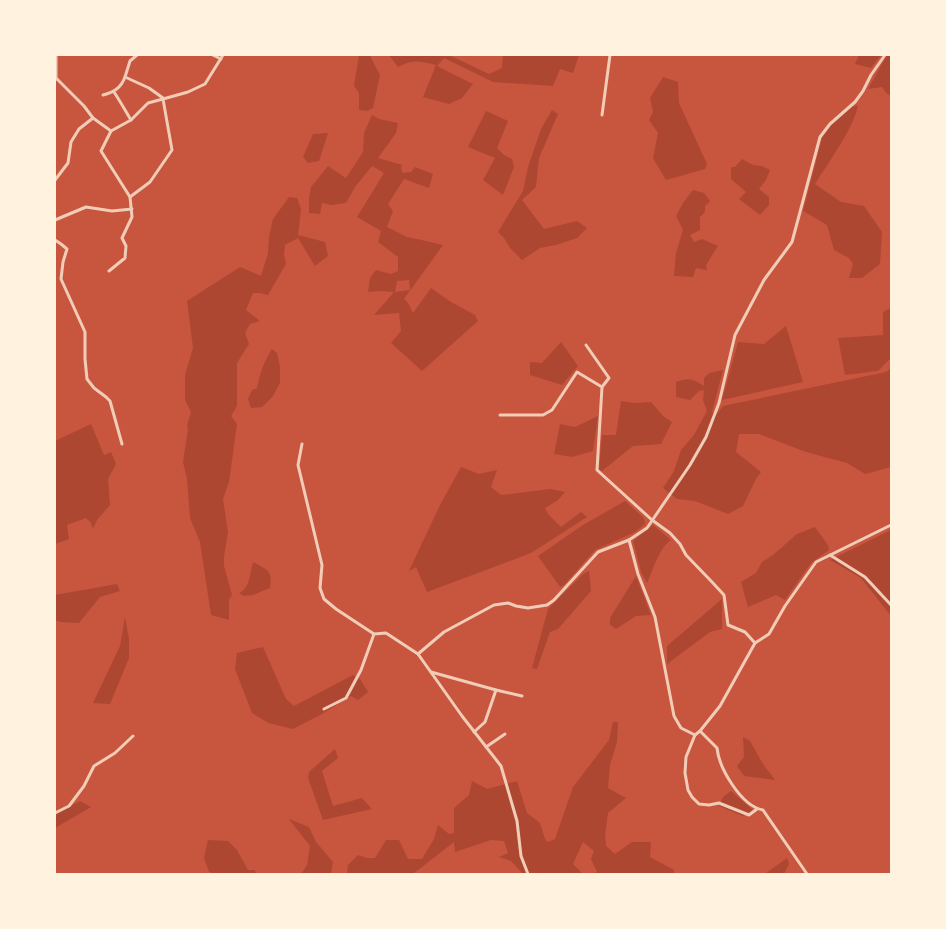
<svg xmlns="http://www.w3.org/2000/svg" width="946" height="929" viewBox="0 0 946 929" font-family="Montserrat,sans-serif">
  <rect width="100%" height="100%" fill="#c8553d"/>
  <!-- green -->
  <g fill="#ae4732" fill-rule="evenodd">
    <polygon points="359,55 371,55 371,58 380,75 373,108 367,111 359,110 359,93 354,86"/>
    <path d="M389 55H449L489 74 502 68 503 55H579L573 73 560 69 553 86 493 82 444 58 437 66 473 84 462 98 449 104 423 97 436 65C420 61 413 59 398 67Z"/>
    <polygon points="859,55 881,55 871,68 855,64"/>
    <polygon points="887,55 891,55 891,96 886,93 882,87 868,89"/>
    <polygon points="663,77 678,82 679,103 707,164 705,169 666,180 653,158 658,133 649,120 653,112 650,98"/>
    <path d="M858 105C854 128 828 163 815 184L841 202 864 206 882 232 880 264 862 278H849L853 264 849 258 834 250 827 225 803 211 822 138 831 125 852 107Z"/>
    <polygon points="552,110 558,114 539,158 536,187 522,200 544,229 577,221 587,228 577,238 556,245 540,248 522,260 510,248 504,238 498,232 523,191 528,167 541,129"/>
    <polygon points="486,111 508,121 497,148 504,155 512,159 514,167 503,195 483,180 495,158 468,147"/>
    <path d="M372 115 379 119 398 123 396 133 378 158 402 165 401 169 403 173 411 172 415 167 433 174 429 188 404 179 388 204 393 211 387 227 407 237 417 239 443 245 404 299 408 303 413 313 431 288 451 302 475 315 478 321 422 371 391 343 401 331 399 313 374 315 394 292 380 291 368 292 370 278 376 270 391 274 398 271V257L378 242 381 231 357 217 384 173 372 166 355 187 346 203 331 205 322 203 320 214 309 213V198L311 187 328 166 346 178 363 152 364 133ZM409 280 410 290 395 292 397 281Z"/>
    <polygon points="328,133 319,161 308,163 303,157 313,134"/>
    <polygon points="742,159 753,165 762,166 770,170 766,180 759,189 769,197 769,205 760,215 739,199 746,192 731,179 731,167 735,167"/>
    <polygon points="693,190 704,193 710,201 705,206 705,212 700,217 700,230 690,235 694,242 702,239 718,246 706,265 707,270 696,268 693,277 674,276 676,253 683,230 676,216 683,203"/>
    <polygon points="289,197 297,198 301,209 298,235 325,242 328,256 315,266 298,238 285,245 284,255 286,264 268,295 260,293 253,293 246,310 260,321 250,324 245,333 249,344 237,363 237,406 231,416 237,424 229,482 223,499 228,532 224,557 224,566 232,595 229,600 229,620 211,615 200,542 190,518 187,479 183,462 188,429 187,425 191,412 185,400 185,375 193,348 187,301 240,267 261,276 268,253 269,237 273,219"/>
    <polygon points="891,308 891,358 878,371 845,375 838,338 883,335 883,312"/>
    <polygon points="786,326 803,382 722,400 738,342 764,344"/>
    <polygon points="561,342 578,366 562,385 530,375 530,362 542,363"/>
    <path d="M272 349 277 353 280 367V383L273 396 262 407 251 408 248 399 252 390 257 388C260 373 264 361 272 349Z"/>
    <path d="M891 368V467L865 474 847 463 806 452 759 434H739L736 452 761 472 756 479 743 506 728 514 695 501 677 499 663 488 674 471 681 450 694 435 707 411 703 400 704 390 699 391 690 400 676 397V382C689 377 693 379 704 386V378L709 373 723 370 712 412 717 414 723 406 886 372Z"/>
    <polygon points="621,401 635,403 651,402 663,416 672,422 661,444 633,446 602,471 599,469 602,435 616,435"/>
    <polygon points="598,416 593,451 572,457 554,454 560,424 575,427"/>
    <polygon points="91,424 104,455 111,452 116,464 108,479 110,505 97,520 93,529 91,523 86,518 67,525 69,539 55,544 55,441"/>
    <polygon points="461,467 479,474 497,470 491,487 501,495 550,489 565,492 558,500 545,508 548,514 561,527 581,512 587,517 531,553 427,592 416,567 409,571 440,505"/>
    <polygon points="625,501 644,518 645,524 635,532 595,550 564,585 560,587 538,556 583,525"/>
    <path d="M653 525 671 540C659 548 653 570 647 583L641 572 633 541Z"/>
    <polygon points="815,527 828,545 829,550 811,563 785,600 776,595 748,607 741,582 756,573 762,562 773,555 797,534"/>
    <polygon points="891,530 891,616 861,578 830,560"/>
    <path d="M253 562C267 570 273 570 270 588L253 595 244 596 239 593C250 589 250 572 253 562Z"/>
    <polygon points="589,571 591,591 558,629 550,632 537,669 532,668 548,609 583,574"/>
    <polygon points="636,576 651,615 636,616 616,629 610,625 610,618"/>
    <polygon points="117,584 120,591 100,597 79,623 60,622 55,620 55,595"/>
    <polygon points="722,599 722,629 710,632 667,664 667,646"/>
    <polygon points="125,617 129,639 129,658 110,704 93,703 120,646"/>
    <polygon points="263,647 286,699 294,706 353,675 360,679 368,692 358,700 351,696 322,714 293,729 268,723 252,713 235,669 237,653"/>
    <polygon points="613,722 618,722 617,742 610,765 608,788 626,798 608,813 605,835 606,846 615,854 632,842 651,842 650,857 674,870 674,874 591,874 597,872 591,859 594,851 583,842 573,864 583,874 523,874 511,861 499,857 508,853 504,841 491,840 455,852 454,842 413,874 347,874 348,865 358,855 367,858 375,858 386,840 399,840 408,859 422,859 434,839 438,825 449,834 454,833 454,808 469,795 472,781 487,789 517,781 527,813 540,823 545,839 548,842 555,839 573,787 609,740"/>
    <polygon points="743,737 750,741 763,764 775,780 744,776 737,766 744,757"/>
    <polygon points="335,749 338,758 322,771 333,806 362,798 372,809 323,820 308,778 309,772"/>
    <polygon points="731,791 753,810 743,816 719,806 723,797"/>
    <polygon points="80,801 91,807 55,828 55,815"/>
    <polygon points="289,819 309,827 316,842 333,862 331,874 301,874 307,865 310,846"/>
    <polygon points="208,840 228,841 237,850 248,870 255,870 256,874 239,873 215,874 209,872 204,858"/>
    <polygon points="787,858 789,864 784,874 765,874"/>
  </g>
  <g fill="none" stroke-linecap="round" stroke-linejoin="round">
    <!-- minor -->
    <g stroke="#f1ccb7" stroke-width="3">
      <polyline points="137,55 130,61 125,77 149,88 163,98"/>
      <polyline points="213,55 221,59"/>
      <polyline points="56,78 84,106 93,118 111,131"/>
      <polyline points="55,80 56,78 56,55"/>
      <path d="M114 92C120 101 125 110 131 120"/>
      <path d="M103 95C114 92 121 88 125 77"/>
      <polyline points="602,115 610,55"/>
      <polyline points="55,180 68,163 71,142 79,129 93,118"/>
      <polyline points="130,197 101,151 111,131 131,120 148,103 163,99"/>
      <polyline points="55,220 86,207 112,211 132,209"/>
      <polyline points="55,240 61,244 67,249 63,262 61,279 85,332 85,359 87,379 94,388 106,397 110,401 122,444"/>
      <polyline points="109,271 125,258 126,246 122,238 132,217 130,197 150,182 172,150 163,99 188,92 205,84 223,55"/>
      <polyline points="586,345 609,378 602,387"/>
      <polyline points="500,415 543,415 552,410 577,372 602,387 597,470 652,520 670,533 680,544 686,555 712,582 724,595 728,625 745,632 755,643 720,706 700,731 695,735 686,757 685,773 688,790 692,797 699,804 709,805 719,803 749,815 757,809"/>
      <polyline points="302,444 298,465 322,565 320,588 324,599 336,609 374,634"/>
      <polyline points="629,540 638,574 655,617 674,716 681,728 695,735"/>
      <polyline points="830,555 865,577 891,605"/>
      <polyline points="755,643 769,634 785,606 816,562 891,525"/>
      <polyline points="418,654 444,632 494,605 508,603 516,606 528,608 547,605 554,600 598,552 629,540 647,528 690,465 706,437 719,403 735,335 764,280 792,242 820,137 830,124 855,102 863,91 871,75 885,55"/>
      <polyline points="431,672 496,690 522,696"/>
      <polyline points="324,709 346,698 361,670 374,634 386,633 418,654 462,716 501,766 517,821 521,856 528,874"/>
      <path d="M700 731 717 748C719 768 741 806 763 810L807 874"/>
      <polyline points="474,732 485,722 496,690"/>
      <polyline points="486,747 505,734"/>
      <polyline points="55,813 69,806 84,786 94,766 115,753 133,736"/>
    </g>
  </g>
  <!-- border -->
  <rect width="946" height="929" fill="none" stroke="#fff3e0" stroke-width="112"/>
</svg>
